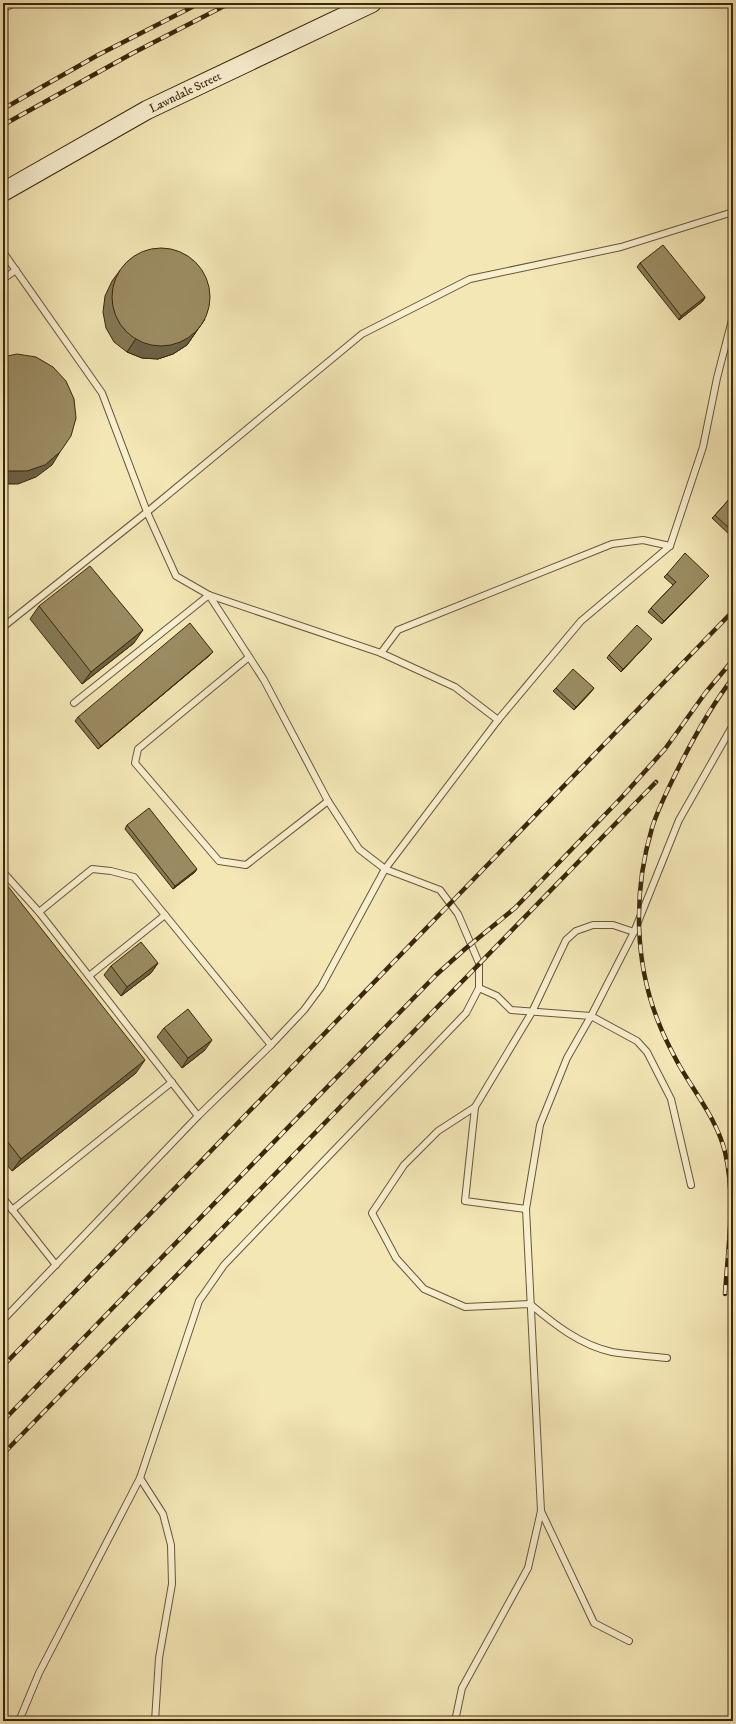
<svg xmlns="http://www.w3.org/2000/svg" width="736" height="1724" viewBox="0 0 736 1724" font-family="'IM FELL DW Pica',serif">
  <rect width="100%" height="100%" fill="#f4e7b6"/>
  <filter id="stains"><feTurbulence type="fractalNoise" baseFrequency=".005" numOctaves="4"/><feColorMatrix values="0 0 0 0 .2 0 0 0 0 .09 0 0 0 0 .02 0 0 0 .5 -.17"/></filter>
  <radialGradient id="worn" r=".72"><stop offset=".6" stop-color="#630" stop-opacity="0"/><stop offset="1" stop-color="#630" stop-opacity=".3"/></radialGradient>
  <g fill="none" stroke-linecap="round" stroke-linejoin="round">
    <defs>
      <g id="service">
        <polyline points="3,9 14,3"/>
        <polyline points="3,252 102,393 147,512 176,576 209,595 264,680 328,801 359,849 385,869 440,890 458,914 479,963 479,988 466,1013 224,1265 199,1301 140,1478 39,1673 19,1721"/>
        <polyline points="3,279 16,270"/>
        <polyline points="3,627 147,512 362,334 470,279 621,247 733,212"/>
        <polyline points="381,653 398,630 612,544 643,540 670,546"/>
        <polyline points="249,657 138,749 135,763 219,861 246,865 328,801"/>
        <polyline points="74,703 209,595 381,653 455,687 498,720"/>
        <polyline points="3,872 39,912 198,1116"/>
        <polyline points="39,912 92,869 111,871 134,877 271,1045"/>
        <polyline points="89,976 165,915"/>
        <polyline points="479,988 497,996 511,1010 591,1016 637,1041 647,1052 671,1099 691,1185"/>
        <path d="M475 1107 438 1131 404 1165 372 1213 396 1258 424 1289 465 1307 530 1304C554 1324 580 1345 612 1352 630 1355 649 1356 667 1358"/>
        <polyline points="3,1198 56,1265"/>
        <polyline points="526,1209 465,1201 475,1107 532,1012 566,940 576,931 593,925 613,925 634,932"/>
        <polyline points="12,1210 172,1082"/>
        <polyline points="3,1320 198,1116 271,1045 304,1010 321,987 385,869 498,720 581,621 670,546 703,447 717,378 733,316"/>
        <polyline points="140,1478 163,1514 171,1545 172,1584 159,1658 155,1721"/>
        <polyline points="541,1511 594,1623 629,1641"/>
        <polyline points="455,1721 462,1688 528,1568 541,1511 526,1209 540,1125 567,1058 591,1016 634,932 679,820 733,725"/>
      </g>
      <polyline id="secondary" points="3,192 147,110 372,3"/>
    </defs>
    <!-- service casing -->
    <use href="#service" stroke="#695734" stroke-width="8"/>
    <!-- secondary casing -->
    <use href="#secondary" stroke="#3b2708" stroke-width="20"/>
    <!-- service -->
    <use href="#service" stroke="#f8efd0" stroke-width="6"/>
    <!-- secondary -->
    <use href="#secondary" stroke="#f8efd0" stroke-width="18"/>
    <defs>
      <g id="rail">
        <polyline points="3,109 98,55 200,3"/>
        <polyline points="3,125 133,53 230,3"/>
        <path d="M725 1294C728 1247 736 1198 725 1152 717 1120 695 1093 679 1065 672 1052 665 1039 660 1026 634 964 633 892 652 828 659 805 672 781 683 759 698 730 713 703 733 678"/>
        <polyline points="3,1366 733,611"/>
        <polyline points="3,1421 436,975 465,949 515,908 622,797 665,749 706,692 733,660"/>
        <polyline points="3,1454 656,782"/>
      </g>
    </defs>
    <!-- rail casing -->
    <use href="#rail" stroke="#3b2708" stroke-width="4.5"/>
    <!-- rail -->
    <use href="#rail" stroke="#f8efd0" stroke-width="3" stroke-dasharray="9" stroke-linecap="butt"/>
  </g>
  <!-- wall -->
  <g fill="#857854" stroke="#3b2708">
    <polygon points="640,263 705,297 703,301 679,320 637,267"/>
    <polygon points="121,269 205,319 187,345 173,354 158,359 142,358 127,352 114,342 106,328 103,312 105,296 112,281"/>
    <polygon points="733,495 733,538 712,518 715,515"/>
    <polygon points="667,574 706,579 662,624 648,612 651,608 673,585 664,577"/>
    <polygon points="39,606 134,643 82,684 30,619"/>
    <polygon points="652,639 649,642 621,672 607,658 609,655"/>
    <polygon points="213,652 210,655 98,749 75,721 78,717"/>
    <polygon points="556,688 591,692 574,710 553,691"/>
    <polygon points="127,825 195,872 173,889 125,829"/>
    <polygon points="3,880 136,1073 12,1171 3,1160"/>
    <polygon points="158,963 151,973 121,996 104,975 111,966"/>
    <polygon points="164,1028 205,1050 182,1068 157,1037"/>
  </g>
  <!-- shaded-wall -->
  <g fill="#6c6145" stroke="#3b2708">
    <polygon points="705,297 703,301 679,320 681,316"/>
    <polygon points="205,319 187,345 173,354 158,359 142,358 127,352 135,340"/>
    <polygon points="60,452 52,465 36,477 18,484 3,484 3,470"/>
    <polygon points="709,576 706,579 662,624 664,621"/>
    <polygon points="143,630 134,643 82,684 91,672"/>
    <polygon points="652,639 649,642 621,672 623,669"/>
    <polygon points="213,652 210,655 98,749 101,746"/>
    <polygon points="594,688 591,692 574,710 576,707"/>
    <polygon points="197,869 195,872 173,889 175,886"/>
    <polygon points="158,963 151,973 121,996 127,987"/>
    <polygon points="212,1040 205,1050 182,1068 188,1058"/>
    <polygon points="145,1060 136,1073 12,1171 21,1159"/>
  </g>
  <!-- building -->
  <g fill="#9b8b62" stroke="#3b2708">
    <polygon points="663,245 705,297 681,316 640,263"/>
    <circle cx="161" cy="297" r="49"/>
    <polygon points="17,354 36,357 53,367 66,381 74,399 76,418 71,436 60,452 45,465 27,471 7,471 3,470 3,357"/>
    <polygon points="733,495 733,532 715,515"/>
    <polygon points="685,553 709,576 664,621 651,608 676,582 667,574"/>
    <polygon points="90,566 143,630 91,672 39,606"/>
    <polygon points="190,623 213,652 101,746 78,717"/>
    <polygon points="637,625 652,639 623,669 609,655"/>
    <polygon points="573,669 594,688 576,707 556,688"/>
    <polygon points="149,808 197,869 175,886 127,825"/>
    <polygon points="3,880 145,1060 21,1159 3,1136"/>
    <polygon points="141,942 158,963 127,987 111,966"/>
    <polygon points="188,1009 212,1040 188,1058 164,1028"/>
  </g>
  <g text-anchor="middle" stroke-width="3" stroke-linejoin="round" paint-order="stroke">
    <!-- street labels -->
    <g font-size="12" fill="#3b2708" stroke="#f8efd0">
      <text transform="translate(185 92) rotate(-26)" y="4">Lawndale Street</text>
    </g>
  </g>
  <!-- margin -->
  <rect width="736" height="1724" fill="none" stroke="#f4e7b6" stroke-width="16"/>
  <rect x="4" y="4" width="728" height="1716" fill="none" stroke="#3b2708" stroke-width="2"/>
  <rect x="8" y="8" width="720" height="1708" fill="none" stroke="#3b2708"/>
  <rect width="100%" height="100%" filter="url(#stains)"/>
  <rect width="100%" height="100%" fill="url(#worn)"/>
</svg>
